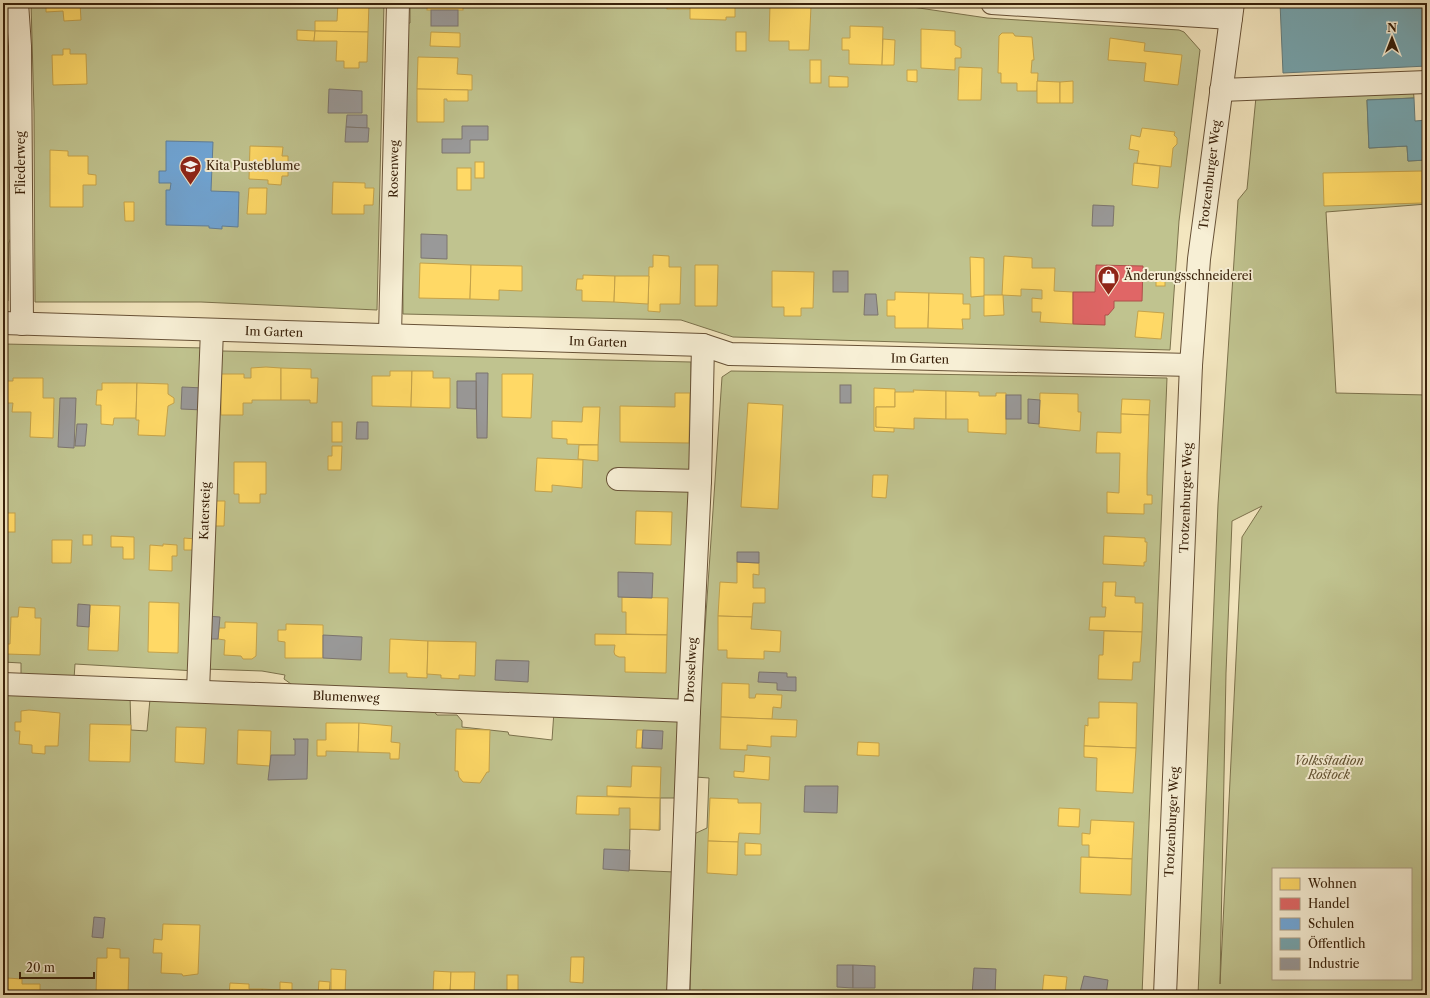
<svg xmlns="http://www.w3.org/2000/svg" width="1430" height="998" viewBox="0 0 1430 998" font-family="'Libre Caslon Text',serif">
  <rect width="100%" height="100%" fill="#f3e6bf"/>
  <filter id="stains"><feTurbulence type="fractalNoise" baseFrequency=".005" numOctaves="4"/><feColorMatrix values="0 0 0 0 .2 0 0 0 0 .09 0 0 0 0 .02 0 0 0 .5 -.17"/></filter>
  <radialGradient id="worn" r=".72"><stop offset=".6" stop-color="#630" stop-opacity="0"/><stop offset="1" stop-color="#630" stop-opacity=".3"/></radialGradient>
  <!-- green -->
  <g fill="#c0c38f" stroke="#7c724c" fill-rule="evenodd">
    <polygon points="3,3 10,3 17,220 9,243 8,301 3,301"/>
    <polygon points="31,3 384,3 377,310 201,302 35,302 34,111"/>
    <polygon points="410,3 885,3 987,18 1179,30 1184,32 1200,50 1179,221 1170,350 733,337 681,320 403,314 402,24 410,23"/>
    <path d="M1413 87 1414 98 1367 100 1369 148 1407 146 1408 161 1427 160V204L1326 212 1336 393 1427 395V995H1198L1218 504 1238 200 1247 189 1256 97ZM1262 506 1242 537 1220 984 1226 673 1232 521ZM1273 869H1411V979H1273Z"/>
    <polygon points="3,344 207,348 196,671 75,664 74,679 21,678 21,663 3,662"/>
    <polygon points="223,351 691,362 691,472 682,704 298,689 284,679 285,675 262,671 204,669 215,352"/>
    <polygon points="731,371 1167,378 1142,995 690,995 694,834 707,828 709,778 695,777 722,377"/>
    <polygon points="3,690 130,696 131,730 147,731 150,699 432,709 437,715 457,715 462,721 462,727 508,732 509,735 552,740 554,711 679,719 675,798 660,798 660,830 630,829 629,870 675,872 670,995 3,995"/>
  </g>
  <!-- homes -->
  <g fill="#ffd966" stroke="#c4a24a">
    <polygon points="46,3 80,3 81,20 64,21 63,11 46,12"/>
    <polygon points="338,3 369,3 368,32 315,31 315,21 337,21"/>
    <rect x="427" y="3" width="36" height="7"/>
    <rect x="667" y="3" width="23" height="6"/>
    <polygon points="690,3 735,3 735,17 726,17 726,20 690,19"/>
    <polygon points="784,4 811,6 809,50 789,50 789,41 769,41 770,5 784,5"/>
    <polygon points="850,26 883,27 882,65 849,64 849,50 842,50 842,38 850,38"/>
    <polygon points="921,29 955,31 955,45 961,48 961,58 955,58 955,70 921,68"/>
    <polygon points="297,30 315,31 314,41 297,40"/>
    <polygon points="315,31 368,32 367,62 359,62 359,68 344,68 344,61 336,61 337,41 314,41"/>
    <polygon points="431,32 460,33 460,47 430,46"/>
    <rect x="736" y="32" width="10" height="19"/>
    <polygon points="1002,33 1013,33 1015,36 1032,37 1034,60 1032,60 1031,73 1038,73 1037,91 1017,91 1017,83 1001,83 1001,73 998,73 999,36"/>
    <polygon points="1110,38 1145,43 1144,51 1182,55 1178,85 1144,81 1146,63 1108,60"/>
    <polygon points="883,39 895,40 894,65 882,65"/>
    <polygon points="63,49 70,49 70,54 86,54 87,84 53,85 52,55 63,55"/>
    <polygon points="418,57 458,58 457,74 472,75 472,90 417,89"/>
    <rect x="810" y="60" width="11" height="23"/>
    <polygon points="959,67 982,68 981,100 958,100"/>
    <polygon points="907,70 917,70 917,82 907,81"/>
    <polygon points="829,76 848,77 848,87 829,87"/>
    <polygon points="1037,81 1060,82 1060,103 1037,103"/>
    <polygon points="1073,81 1073,103 1060,103 1060,82"/>
    <polygon points="417,89 468,90 468,101 447,101 447,99 444,99 444,122 417,122"/>
    <polygon points="1142,128 1175,132 1174,135 1177,138 1177,144 1173,148 1171,167 1137,163 1139,151 1129,149 1131,135 1140,137"/>
    <polygon points="250,146 283,147 282,156 288,156 288,176 282,176 281,185 268,184 268,180 249,179"/>
    <polygon points="50,150 68,151 68,156 88,156 88,174 96,175 96,185 83,185 83,207 50,207"/>
    <rect x="475" y="162" width="9" height="16"/>
    <polygon points="1134,163 1160,166 1158,188 1132,185"/>
    <rect x="457" y="168" width="14" height="22"/>
    <polygon points="1422,171 1422,203 1324,206 1323,173"/>
    <polygon points="333,182 365,183 365,188 374,188 373,205 364,205 364,214 332,214"/>
    <polygon points="249,188 267,188 266,214 247,214"/>
    <polygon points="124,202 134,202 134,221 125,221"/>
    <polygon points="653,255 669,256 669,267 681,267 680,304 660,304 660,312 648,311 649,267 653,267"/>
    <polygon points="1004,256 1032,258 1032,268 1055,268 1054,291 1073,292 1073,324 1040,322 1041,312 1032,312 1032,298 1042,299 1042,290 1021,289 1021,296 1002,295"/>
    <polygon points="970,257 984,258 984,296 971,297"/>
    <polygon points="420,263 471,265 470,299 419,298"/>
    <polygon points="471,265 522,266 522,291 499,290 499,300 470,299"/>
    <polygon points="695,265 718,265 717,306 695,306"/>
    <polygon points="772,271 814,272 813,308 801,308 801,316 784,316 784,307 772,307"/>
    <polygon points="583,275 615,276 614,302 582,301 582,290 576,290 577,279 583,279"/>
    <rect x="1156" y="275" width="9" height="11"/>
    <polygon points="615,276 649,276 648,304 614,302"/>
    <polygon points="895,292 929,293 928,328 895,328 895,316 887,316 887,300 895,300"/>
    <polygon points="929,293 963,294 963,304 970,304 970,319 962,319 963,329 928,328"/>
    <polygon points="984,295 1003,295 1004,315 984,316"/>
    <polygon points="1138,311 1164,313 1161,339 1135,337"/>
    <polygon points="266,367 281,368 281,400 252,400 252,403 243,403 243,415 221,415 221,374 244,374 244,378 251,378 251,368"/>
    <polygon points="281,368 311,369 311,378 318,378 317,403 310,403 310,400 281,400"/>
    <polygon points="390,371 412,371 411,407 372,406 372,376 390,376"/>
    <polygon points="412,371 433,371 433,378 450,378 450,408 411,407"/>
    <polygon points="502,374 533,374 531,418 502,417"/>
    <polygon points="13,378 43,378 43,398 54,398 53,438 30,437 31,412 12,412 13,403 3,403 3,381 13,381"/>
    <polygon points="102,383 137,383 136,418 114,418 113,425 101,424 101,405 96,405 97,390 102,390"/>
    <polygon points="137,383 168,384 168,394 174,398 174,403 168,406 165,436 138,435 139,420 136,420 136,418"/>
    <polygon points="874,388 895,389 895,407 876,407 876,427 894,427 894,432 874,431"/>
    <polygon points="913,390 946,391 946,419 914,418 914,429 876,427 876,407 895,407 895,392 914,392"/>
    <polygon points="946,391 979,392 979,396 996,396 996,393 1006,393 1006,434 968,432 968,419 946,419"/>
    <polygon points="675,393 690,393 689,443 620,442 620,406 675,407"/>
    <polygon points="1040,393 1078,394 1078,412 1081,412 1080,431 1039,427"/>
    <polygon points="1122,399 1150,400 1149,415 1121,414"/>
    <polygon points="748,403 783,405 778,509 741,507"/>
    <polygon points="583,407 600,407 598,445 567,444 567,439 552,438 552,421 582,422"/>
    <polygon points="1121,414 1149,415 1147,475 1147,495 1152,495 1152,504 1144,504 1144,514 1107,513 1107,492 1119,493 1120,453 1096,453 1097,432 1121,433"/>
    <rect x="332" y="422" width="10" height="20"/>
    <polygon points="579,445 598,445 598,461 578,459"/>
    <polygon points="332,446 342,446 341,470 328,470 328,456 332,456"/>
    <polygon points="537,458 583,460 582,488 552,485 552,492 535,491"/>
    <polygon points="234,462 266,462 266,494 260,494 260,503 239,503 239,494 234,494"/>
    <polygon points="873,475 888,475 886,498 872,497"/>
    <polygon points="212,501 225,501 224,526 210,526"/>
    <polygon points="636,511 672,512 671,545 635,544"/>
    <rect x="3" y="513" width="12" height="19"/>
    <rect x="83" y="535" width="9" height="10"/>
    <polygon points="111,536 134,537 134,559 123,559 123,547 111,547"/>
    <polygon points="1104,536 1145,538 1145,542 1147,542 1146,562 1144,562 1144,566 1103,564"/>
    <polygon points="184,538 196,539 196,550 184,550"/>
    <polygon points="52,540 72,540 71,563 52,563"/>
    <polygon points="163,544 177,545 177,556 172,556 172,571 149,570 150,545 163,546"/>
    <polygon points="737,562 759,563 759,575 753,574 753,588 765,588 765,603 753,603 752,617 718,616 720,582 737,583"/>
    <polygon points="1103,582 1116,582 1115,596 1135,597 1135,603 1143,603 1142,632 1089,630 1090,617 1105,617 1106,607 1102,607"/>
    <polygon points="622,597 668,598 667,635 626,634 626,612 622,612"/>
    <polygon points="149,602 179,603 178,653 148,652"/>
    <polygon points="90,605 120,606 118,651 88,650"/>
    <polygon points="19,607 35,608 35,618 41,618 40,655 6,654 6,644 10,644 11,617 18,617"/>
    <polygon points="718,616 752,617 751,629 781,631 780,652 764,651 764,659 727,658 727,650 718,650"/>
    <polygon points="225,622 257,623 256,656 252,659 243,659 241,656 224,655 225,640 218,639 219,628 225,628"/>
    <polygon points="286,624 323,625 323,658 285,658 285,642 278,641 278,630 286,630"/>
    <polygon points="1104,631 1142,632 1140,662 1133,662 1132,680 1098,679 1099,655 1103,655"/>
    <polygon points="595,634 667,635 666,673 625,672 625,657 619,657 615,655 614,652 615,645 595,645"/>
    <polygon points="390,639 428,641 427,678 407,677 407,673 389,673"/>
    <polygon points="428,641 476,642 475,676 459,675 459,679 441,678 441,675 427,674"/>
    <polygon points="722,683 749,684 749,698 755,698 756,694 782,695 781,708 773,707 772,719 721,717"/>
    <polygon points="1099,702 1137,703 1136,748 1084,746 1085,725 1088,726 1088,718 1099,718"/>
    <polygon points="29,710 60,713 58,746 45,746 45,754 32,753 32,745 19,744 20,731 15,731 15,722 21,722 21,711"/>
    <polygon points="721,717 797,720 796,737 771,736 771,747 747,745 747,750 720,749"/>
    <polygon points="326,723 359,723 358,752 326,751 326,756 317,756 317,740 326,740"/>
    <polygon points="359,723 392,726 391,742 400,743 399,759 390,759 390,753 358,752"/>
    <polygon points="90,724 131,725 130,762 89,761"/>
    <polygon points="176,727 206,728 204,764 175,762"/>
    <polygon points="456,729 490,730 489,772 487,772 480,783 463,782 459,777 458,771 455,771"/>
    <polygon points="238,730 271,731 270,766 237,764"/>
    <polygon points="637,730 643,730 642,748 636,748"/>
    <polygon points="858,742 879,743 879,756 857,755"/>
    <polygon points="1084,746 1136,748 1133,793 1096,791 1097,758 1084,757"/>
    <polygon points="745,755 770,757 769,780 734,777 734,771 744,772"/>
    <polygon points="632,766 661,767 660,798 607,796 607,786 631,787"/>
    <polygon points="577,796 660,798 659,830 630,829 630,808 619,808 619,815 576,814"/>
    <polygon points="710,798 738,799 738,803 761,803 760,834 739,833 738,842 708,841"/>
    <polygon points="1059,808 1080,809 1079,827 1058,826"/>
    <polygon points="1091,820 1134,822 1132,859 1089,857 1089,845 1082,845 1082,833 1090,834"/>
    <polygon points="708,841 738,842 737,875 707,873"/>
    <polygon points="745,843 761,844 761,855 745,855"/>
    <polygon points="1081,857 1132,859 1131,895 1080,893"/>
    <polygon points="163,924 200,925 198,974 183,976 182,974 161,973 162,953 153,953 154,939 162,940"/>
    <polygon points="107,948 120,949 120,958 129,958 128,995 96,994 97,958 107,958"/>
    <polygon points="571,957 584,957 583,983 570,982"/>
    <polygon points="331,969 346,970 345,995 331,995"/>
    <polygon points="434,971 451,972 450,994 433,993"/>
    <polygon points="451,972 475,972 474,994 450,994"/>
    <rect x="507" y="975" width="11" height="20"/>
    <polygon points="1044,975 1067,977 1065,995 1042,995"/>
    <polygon points="3,978 7,978 6,995 3,995"/>
    <polygon points="7,978 22,979 22,984 40,984 40,995 6,995"/>
    <polygon points="319,981 330,982 329,995 318,995"/>
    <polygon points="280,982 292,983 292,991 297,991 297,995 262,995 262,989 280,990"/>
    <polygon points="230,983 249,984 249,989 262,989 262,995 229,995"/>
    <polygon points="702,990 742,992 742,995 702,995"/>
  </g>
  <!-- shops -->
  <polygon fill="#e06666" stroke="#ae514a" points="1096,265 1143,266 1142,301 1114,301 1114,308 1108,315 1105,315 1105,325 1073,324 1073,292 1095,292"/>
  <!-- schools -->
  <polygon fill="#6fa8dc" stroke="#5f809d" points="166,141 213,142 211,191 239,192 238,227 222,226 222,229 209,228 209,226 166,225 166,190 170,190 171,183 159,183 159,171 166,171"/>
  <!-- public -->
  <g fill="#76a5af" stroke="#647d7e">
    <polygon points="1280,3 1427,3 1427,66 1283,73"/>
    <polygon points="1414,98 1415,121 1427,120 1427,160 1408,161 1407,146 1369,148 1367,100"/>
  </g>
  <!-- industry -->
  <g fill="#999" stroke="#7c756e">
    <rect x="431" y="10" width="27" height="16"/>
    <polygon points="329,89 362,91 362,113 328,113"/>
    <polygon points="347,115 367,115 367,128 346,127"/>
    <polygon points="462,126 488,126 488,140 470,140 470,153 442,153 442,139 462,139"/>
    <polygon points="346,127 369,128 368,142 345,142"/>
    <polygon points="1093,205 1114,206 1113,226 1092,226"/>
    <polygon points="421,234 447,235 447,259 421,258"/>
    <rect x="833" y="271" width="15" height="21"/>
    <polygon points="865,294 876,294 878,315 864,315"/>
    <polygon points="476,373 488,373 487,438 477,438"/>
    <polygon points="457,381 476,381 476,409 457,408"/>
    <rect x="840" y="385" width="11" height="18"/>
    <polygon points="182,387 204,388 203,410 181,409"/>
    <rect x="1006" y="395" width="15" height="24"/>
    <polygon points="60,398 76,398 74,448 58,447"/>
    <polygon points="1028,399 1040,400 1039,424 1028,423"/>
    <polygon points="357,422 368,422 368,439 356,439"/>
    <polygon points="77,424 87,424 85,446 75,446"/>
    <polygon points="737,552 759,552 759,563 737,562"/>
    <polygon points="618,572 653,573 652,598 618,597"/>
    <polygon points="78,604 90,605 89,627 77,626"/>
    <polygon points="207,616 220,617 218,639 207,639"/>
    <polygon points="323,635 362,637 361,660 323,658"/>
    <polygon points="496,660 529,661 528,682 495,680"/>
    <polygon points="759,672 787,673 787,677 796,677 796,691 777,690 777,683 758,682"/>
    <polygon points="643,730 663,731 662,749 642,748"/>
    <polygon points="293,739 308,739 307,779 268,780 271,755 295,755 295,740"/>
    <polygon points="805,786 838,786 837,813 804,812"/>
    <polygon points="604,849 630,850 629,871 603,869"/>
    <polygon points="94,917 105,918 103,938 92,937"/>
    <polygon points="837,965 853,965 853,988 837,987"/>
    <polygon points="853,965 875,966 875,988 853,988"/>
    <polygon points="974,968 996,969 995,995 972,995"/>
    <polygon points="1084,976 1108,980 1106,995 1080,992"/>
  </g>
  <g fill="none" stroke-linecap="round" stroke-linejoin="round">
    <defs>
      <g id="minor">
        <polyline points="17,3 20,46 22,324"/>
        <polyline points="992,3 1231,18"/>
        <polyline points="1221,90 1427,82"/>
        <polyline points="3,323 703,345 730,354 1191,365"/>
        <polyline points="390,335 398,3"/>
        <polyline points="618,479 700,481"/>
        <polyline points="3,684 689,711"/>
        <polyline points="198,691 212,330"/>
        <polyline points="678,995 689,711 700,481 703,345"/>
        <polyline points="1165,995 1191,365 1199,259 1233,3"/>
      </g>
    </defs>
    <!-- minor casing -->
    <use href="#minor" stroke="#685237" stroke-width="24"/>
    <!-- minor -->
    <use href="#minor" stroke="#f7efd5" stroke-width="22"/>
  </g>
  <!-- icons -->
  <defs>
    <symbol id="school-pin" viewBox="-11 -11 22 30"><path d="M0 17L-7.5 6A9.5 9.5 0 1 1 7.5 6Z" fill="#8f2418" stroke="#f7efd5"/><path d="M0-5L7-2L0 1L-7-2ZM-4 1L0 2.5L4 1V4Q0 6-4 4Z" fill="#fff"/></symbol>
    <symbol id="shop-pin" viewBox="-11 -11 22 30"><path d="M0 17L-7.5 6A9.5 9.5 0 1 1 7.5 6Z" fill="#8f2418" stroke="#f7efd5"/><path d="M-5-2.5h2.3a2.7 3.5 0 0 1 5.4 0H5L5.5 6h-11ZM-1.5-2.5h3a1.5 2.3 0 0 0-3 0Z" fill="#fff"/></symbol>
  </defs>
  <g fill-rule="evenodd">
    <use href="#school-pin" x="178" y="154" width="25" height="34"/>
    <use href="#shop-pin" x="1096" y="264" width="25" height="34"/>
  </g>
  <g text-anchor="middle" stroke-width="4" stroke-linejoin="round" paint-order="stroke">
    <!-- street labels -->
    <g font-size="12" fill="#39210a" stroke="#f7efd5">
      <text transform="translate(21 163) rotate(-90)" y="4">Fliederweg</text>
      <text transform="translate(394 169) rotate(-89)" y="4">Rosenweg</text>
      <text transform="translate(1210 175) rotate(-83)" y="4">Trotzenburger Weg</text>
      <text transform="translate(274 332) rotate(2)" y="4">Im Garten</text>
      <text transform="translate(598 342) rotate(2)" y="4">Im Garten</text>
      <text transform="translate(920 359) rotate(1)" y="4">Im Garten</text>
      <text transform="translate(1186 498) rotate(-88)" y="4">Trotzenburger Weg</text>
      <text transform="translate(205 511) rotate(-88)" y="4">Katersteig</text>
      <text transform="translate(691 670) rotate(-87)" y="4">Drosselweg</text>
      <text transform="translate(346 697) rotate(2)" y="4">Blumenweg</text>
      <text transform="translate(1172 822) rotate(-87)" y="4">Trotzenburger Weg</text>
    </g>
    <!-- poi labels -->
    <g font-size="12" fill="#39210a" stroke="#f7efd5" text-anchor="start">
      <text x="206" y="170">Kita Pusteblume</text>
      <text x="1124" y="280">Änderungsschneiderei</text>
    </g>
    <!-- park labels -->
    <g font-size="12" font-style="italic" fill="#625232" stroke="#f7efd5">
      <text x="1329" y="765">Volksstadion<tspan x="1329" dy="14">Rostock</tspan></text>
    </g>
  </g>
  <!-- margin -->
  <rect width="1430" height="998" fill="none" stroke="#f3e6bf" stroke-width="16"/>
  <rect x="4" y="4" width="1422" height="990" fill="none" stroke="#39210a" stroke-width="2"/>
  <rect x="8" y="8" width="1414" height="982" fill="none" stroke="#39210a"/>
  <!-- legend -->
  <rect x="1272" y="868" width="140" height="112" fill="#f7efd5" stroke="#ab9d84"/>
  <rect x="1280" y="878" width="20" height="12" fill="#ffd966" stroke="#ab9d84"/>
  <text x="1308" y="888" font-size="12" fill="#39210a">Wohnen</text>
  <rect x="1280" y="898" width="20" height="12" fill="#e06666" stroke="#ab9d84"/>
  <text x="1308" y="908" font-size="12" fill="#39210a">Handel</text>
  <rect x="1280" y="918" width="20" height="12" fill="#6fa8dc" stroke="#ab9d84"/>
  <text x="1308" y="928" font-size="12" fill="#39210a">Schulen</text>
  <rect x="1280" y="938" width="20" height="12" fill="#76a5af" stroke="#ab9d84"/>
  <text x="1308" y="948" font-size="12" fill="#39210a">Öffentlich</text>
  <rect x="1280" y="958" width="20" height="12" fill="#999999" stroke="#ab9d84"/>
  <text x="1308" y="968" font-size="12" fill="#39210a">Industrie</text>
  <!-- north arrow -->
  <g transform="translate(1392 38)" stroke="#f7efd5" stroke-width="3" paint-order="stroke">
  <path d="M0-3L7 15L0 10L-7 15Z" fill="#39210a"/>
  <text y="-6" font-size="11" font-weight="bold" text-anchor="middle" fill="#39210a">N</text>
  </g>
  <!-- scale -->
  <path d="M20 972v6h74v-6" fill="none" stroke="#39210a" stroke-width="2"/>
  <text x="26" y="972" font-size="12" fill="#39210a" stroke="#f7efd5" stroke-width="3" paint-order="stroke">20 m</text>
  <rect width="100%" height="100%" filter="url(#stains)"/>
  <rect width="100%" height="100%" fill="url(#worn)"/>
</svg>
